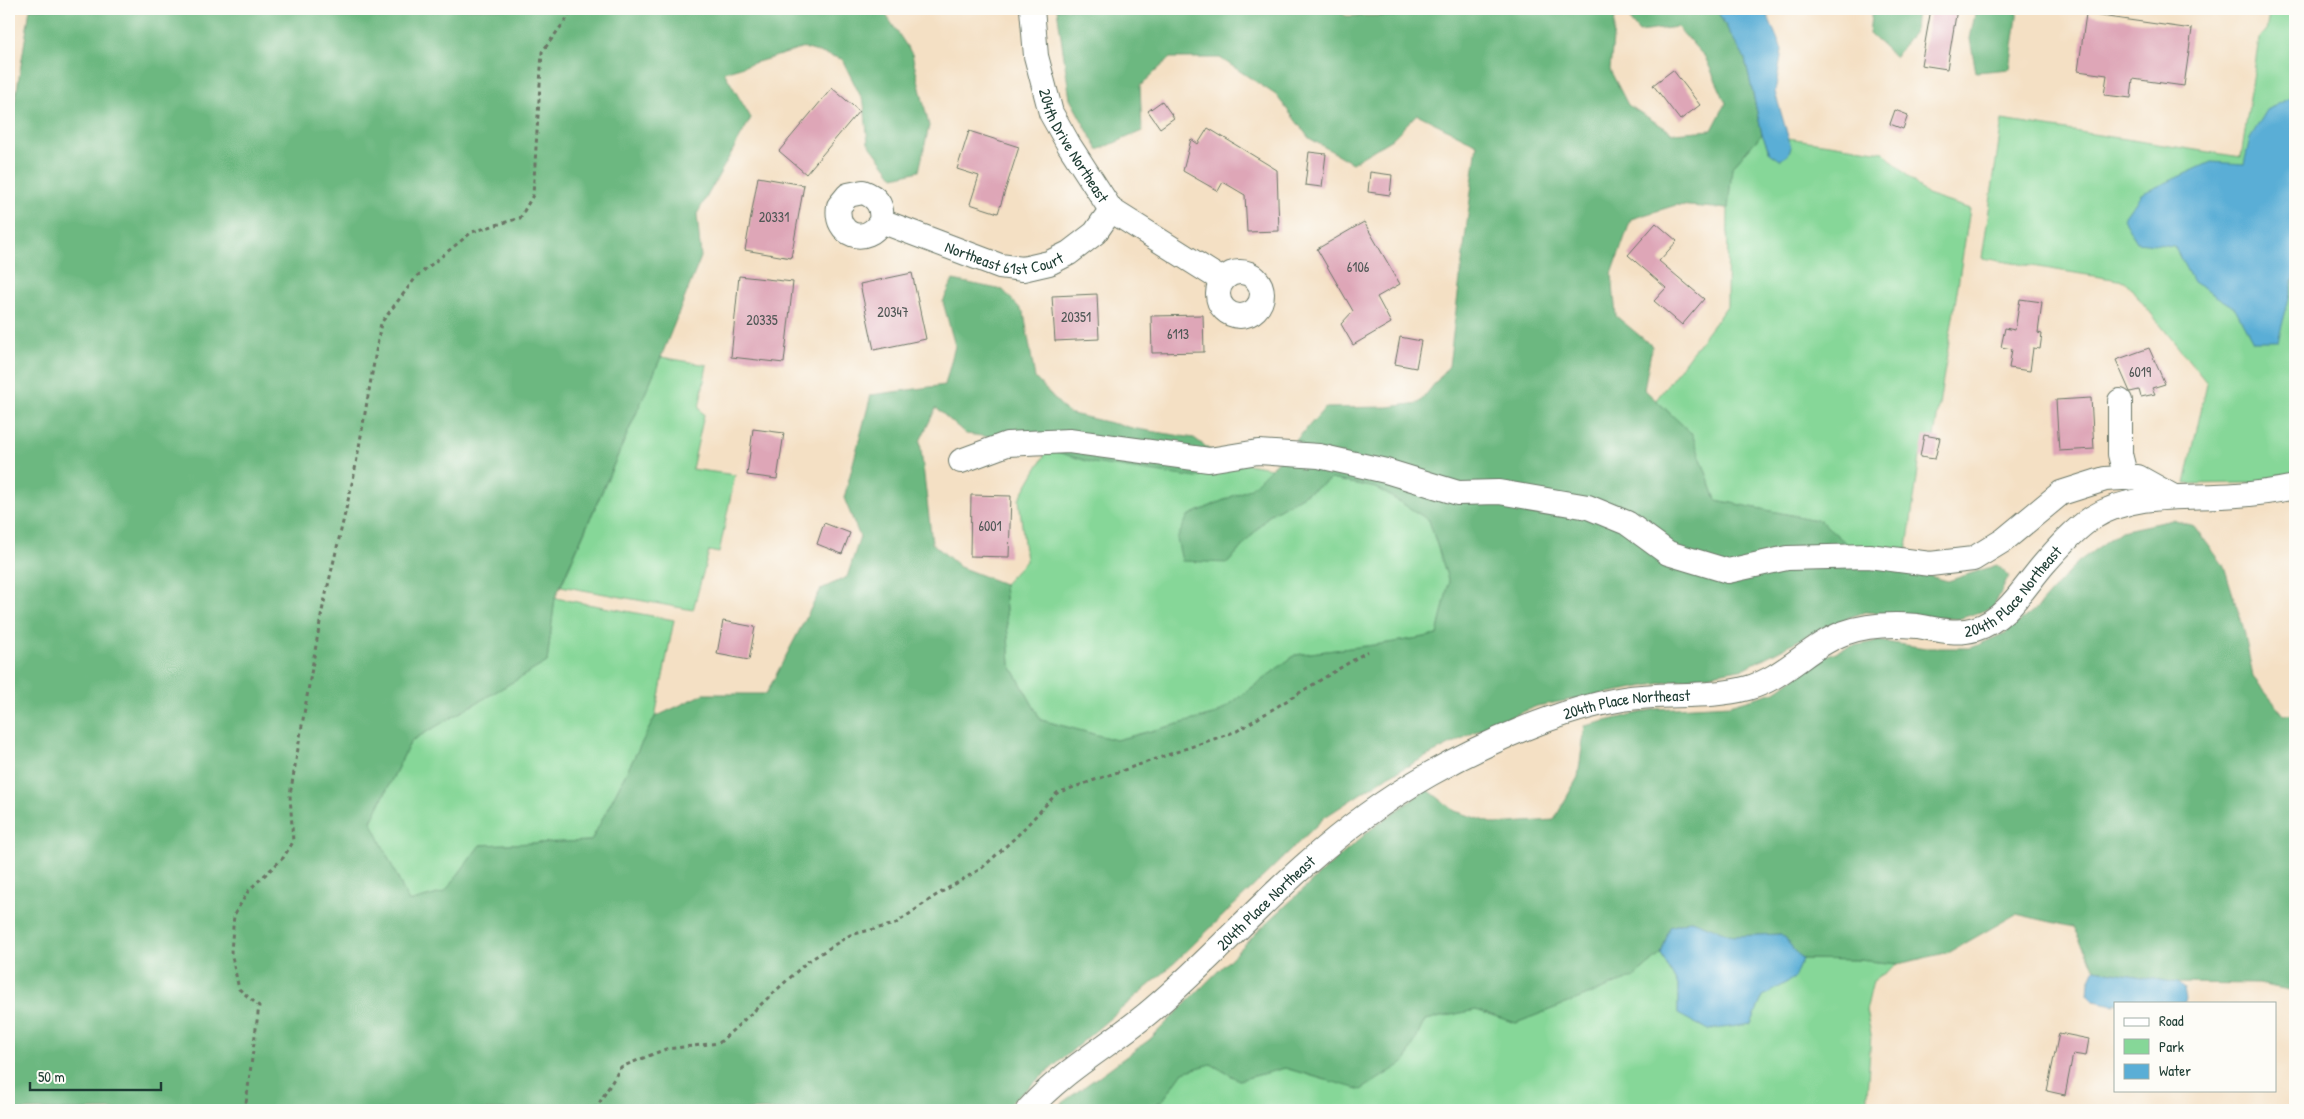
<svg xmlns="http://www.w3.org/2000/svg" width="2304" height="1119" viewBox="0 0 2304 1119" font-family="'Patrick Hand',sans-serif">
  <rect width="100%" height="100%" fill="#fdfcf7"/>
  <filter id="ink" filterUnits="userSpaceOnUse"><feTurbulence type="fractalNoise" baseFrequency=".02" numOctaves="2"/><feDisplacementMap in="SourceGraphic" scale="10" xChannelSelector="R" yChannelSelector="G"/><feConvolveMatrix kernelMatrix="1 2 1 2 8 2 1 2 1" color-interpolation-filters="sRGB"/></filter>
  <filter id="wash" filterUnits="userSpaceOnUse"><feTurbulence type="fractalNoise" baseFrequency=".0096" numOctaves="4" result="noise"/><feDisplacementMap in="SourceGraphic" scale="20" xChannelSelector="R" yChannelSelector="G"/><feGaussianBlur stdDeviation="1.12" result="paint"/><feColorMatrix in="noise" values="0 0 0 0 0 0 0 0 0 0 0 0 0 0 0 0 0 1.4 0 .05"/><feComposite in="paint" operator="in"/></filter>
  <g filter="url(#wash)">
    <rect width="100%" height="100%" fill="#f4e0c4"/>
    <!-- green -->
    <g fill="#86d798" stroke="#528a66">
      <polygon points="2270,9 2295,9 2295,474 2254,483 2185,484 2207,383 2125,281 1982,258 2002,120 2241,157 2259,39 2266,31"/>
      <polygon points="1762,134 1770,153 1791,147 1788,138 1883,152 1927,195 1970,209 1934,437 1920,457 1906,555 1854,551 1821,521 1716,500 1692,434 1656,400 1727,306 1728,209 1732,167"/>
      <polygon points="661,357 707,365 699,408 704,415 692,469 735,475 719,553 709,551 693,610 561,586"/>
      <polygon points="1048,449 1224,460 1271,468 1251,488 1188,516 1228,563 1269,515 1331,479 1377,488 1429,520 1449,582 1437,635 1382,644 1295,655 1217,714 1116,740 1041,720 1010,664 1004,584 1026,561 1019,499"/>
      <polygon points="555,598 674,620 655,717 591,841 480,845 445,892 409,902 371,822 411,741 547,662"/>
      <polygon points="1661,954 1678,985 1678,1014 1751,1024 1763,996 1794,978 1802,959 1859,960 1898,964 1873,981 1866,1011 1871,1034 1866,1110 1145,1110 1163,1100 1183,1072 1211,1064 1239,1080 1285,1068 1325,1080 1405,1062 1425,1020 1476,1010 1516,1023 1634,977"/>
    </g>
    <!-- forest -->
    <g fill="#6cb880" stroke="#467a5a">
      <polygon points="30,9 882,9 912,54 929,126 919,171 894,177 868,143 864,103 842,59 804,48 724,72 751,118 697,214 701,257 661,357 555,598 547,662 411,741 371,821 409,902 445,892 480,845 591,841 655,717 704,694 766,694 821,589 847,577 860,537 844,498 871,395 945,385 955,346 943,302 953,280 1003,290 1024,313 1035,378 1068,413 1137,429 1194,438 1224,460 1197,478 1093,463 1022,441 966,434 936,408 920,441 932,543 960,567 1004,584 1010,664 1041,720 1116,740 1217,714 1295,655 1382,644 1437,635 1449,582 1429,520 1377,488 1331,479 1269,515 1228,563 1182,561 1177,539 1188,516 1251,488 1271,468 1325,408 1388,407 1419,403 1449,366 1477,144 1417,114 1392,139 1352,163 1309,138 1276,95 1220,58 1170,58 1140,86 1142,131 1098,150 1070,99 1057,9 1335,9 1346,16 1395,16 1398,9 1618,9 1615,17 1610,70 1628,105 1673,133 1712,130 1726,103 1705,57 1677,27 1639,32 1630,21 1633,9 1716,9 1745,59 1762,134 1732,167 1728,209 1676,205 1631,219 1612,274 1616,316 1652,346 1644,389 1692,434 1716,500 1821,521 1864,559 1948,581 1997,565 2009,576 1993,608 1958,619 1865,612 1828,625 1745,668 1537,706 1477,731 1386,777 1325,817 1167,970 1015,1099 1005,1110 9,1110 9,129 11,127"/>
      <polygon points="1872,9 1917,9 1915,30 1895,57 1869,33"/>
      <polygon points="1976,9 2018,9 2010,69 1976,72 1970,39"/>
      <polygon points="2172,520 2194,526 2224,566 2244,630 2253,677 2284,715 2295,714 2295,991 2258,984 2178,983 2095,969 2073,927 2016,914 1950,952 1898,964 1859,960 1802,959 1781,934 1734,936 1691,920 1670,927 1661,954 1634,977 1516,1023 1476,1010 1425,1020 1405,1062 1361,1090 1285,1068 1239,1080 1211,1064 1183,1072 1163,1100 1145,1110 1052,1110 1149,1040 1255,934 1319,875 1370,830 1427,789 1455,811 1495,824 1554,820 1578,777 1585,726 1656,709 1730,705 1775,692 1821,658 1848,647 1878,641 1926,648 1971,648 2005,633 2038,607 2078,562 2121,531"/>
    </g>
    <!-- water -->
    <g fill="#5aaed6" stroke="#3c7685">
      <polygon points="1716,9 1765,9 1782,50 1775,92 1791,147 1788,155 1780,160 1770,153 1762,134 1745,59"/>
      <polygon points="2295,95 2295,275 2278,341 2253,341 2235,308 2193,282 2174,246 2137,242 2123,219 2141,194 2211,162 2244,164 2250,138 2267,110"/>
      <polygon points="1692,920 1734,936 1781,934 1802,959 1794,978 1763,996 1751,1024 1708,1030 1678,1014 1678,985 1661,954 1670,927"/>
      <polygon points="2095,969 2178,983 2184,989 2186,999 2184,1003 2115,1003 2115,1005 2094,1001 2088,995 2089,982"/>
    </g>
    <g id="blocks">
      <!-- building -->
      <g fill="#dea6b7">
        <polygon points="1931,9 1957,9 1947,69 1921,65"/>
        <polygon points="2086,14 2192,29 2184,86 2133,79 2131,98 2104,95 2107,75 2078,71"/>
        <polygon points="1673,70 1700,105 1680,120 1653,85"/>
        <polygon points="832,88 859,111 806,174 779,151"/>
        <polygon points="1162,101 1174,118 1160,128 1148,111"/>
        <polygon points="1895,110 1908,115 1903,129 1890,124"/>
        <polygon points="1208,128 1277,170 1279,231 1247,232 1245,195 1223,182 1218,191 1183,171 1191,139 1198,144"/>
        <polygon points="969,131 1019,147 998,213 970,204 979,176 957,169"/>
        <polygon points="1309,152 1326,154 1322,187 1305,185"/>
        <polygon points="1370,172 1392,175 1390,195 1368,192"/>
        <polygon points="758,177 804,185 791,258 745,250"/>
        <polygon points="1364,222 1400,284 1377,297 1391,323 1353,345 1341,324 1353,311 1317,249"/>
        <polygon points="1656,223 1677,241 1659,261 1704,299 1682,325 1654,301 1666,288 1628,255"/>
        <polygon points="912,273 926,339 874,350 860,284"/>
        <polygon points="739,276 793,282 784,363 731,357"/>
        <polygon points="1097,294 1099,339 1055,341 1052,296"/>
        <polygon points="2020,299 2042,302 2038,333 2042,334 2040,349 2033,348 2030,371 2009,368 2012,349 2001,347 2005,328 2015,330"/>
        <polygon points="1203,315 1204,352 1152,353 1151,316"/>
        <polygon points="1400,337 1421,341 1416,368 1395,364"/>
        <polygon points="2149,348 2165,384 2152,388 2155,394 2141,397 2139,390 2130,392 2116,360"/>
        <polygon points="2091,398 2094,449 2059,451 2056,400"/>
        <polygon points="753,429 784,433 777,479 747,475"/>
        <polygon points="1924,435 1940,438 1935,459 1920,457"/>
        <polygon points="971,495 1011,496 1009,557 970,556"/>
        <polygon points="824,523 850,533 842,554 817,544"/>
        <polygon points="723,621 755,627 749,660 717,654"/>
        <polygon points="2059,1033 2089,1039 2086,1056 2073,1054 2065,1095 2047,1091"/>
      </g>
    </g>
  </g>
  <g filter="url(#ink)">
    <use href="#blocks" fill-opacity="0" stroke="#6a7666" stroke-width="1"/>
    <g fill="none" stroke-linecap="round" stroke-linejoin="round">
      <defs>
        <g id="minor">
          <path id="s1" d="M1032 9 1036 56 1051 113 1069 145 1111 210 1222 280"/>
          <path id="s2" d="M881 221C867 247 834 236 839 206L848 195 863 192C877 197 883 206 881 221L1000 266 1023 269 1049 263 1069 253 1095 233 1111 210"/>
          <circle cx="1240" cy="294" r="22"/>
          <polyline points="2120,401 2120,454 2126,478"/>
          <polyline points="961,461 1007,444 1069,441 1209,460 1258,452 1319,456 1386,471 1458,493 1499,492 1588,507 1627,523 1668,553 1728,571 1787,558 1869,556 1930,564 1973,559 2004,540 2061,493 2105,479 2138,477 2174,497"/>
          <path id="s3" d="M1028 1110C1064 1069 1114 1043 1154 1008 1207 963 1253 911 1305 865 1343 831 1386 799 1430 774 1484 743 1562 709 1623 699 1664 692 1707 699 1748 688 1784 678 1809 646 1844 633 1866 625 1894 624 1917 626 1936 629 1956 635 1975 629 2006 620 2024 587 2044 564 2058 548 2074 530 2092 518 2135 491 2189 499 2237 495 2256 494 2276 491 2295 487"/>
        </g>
      </defs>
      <!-- minor casing -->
      <use href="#minor" stroke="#6a7666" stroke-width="26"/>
      <!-- path -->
      <g stroke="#6a7666" stroke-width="3" stroke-dasharray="4 4" stroke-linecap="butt">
        <polyline points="243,1110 246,1103 259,1006 239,989 231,952 234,915 249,890 283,858 293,842 290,795 305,708 322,611 354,475 381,323 417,276 472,232 520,218 533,195 542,52 574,9"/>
        <polyline points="595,1110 621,1067 666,1049 719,1043 807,962 850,935 895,924 935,896 982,868 1017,836 1057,793 1237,731 1368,651"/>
      </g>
      <!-- minor -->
      <use href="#minor" stroke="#fff" stroke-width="24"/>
    </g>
  </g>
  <g text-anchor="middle" stroke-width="4.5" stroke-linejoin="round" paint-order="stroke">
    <!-- number labels -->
    <g font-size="14" fill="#4f5755">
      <text x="774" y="222">20331</text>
      <text x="1358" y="272">6106</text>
      <text x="893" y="317">20347</text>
      <text x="1076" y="322">20351</text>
      <text x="762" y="325">20335</text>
      <text x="1178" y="339">6113</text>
      <text x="2140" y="377">6019</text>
      <text x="990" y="531">6001</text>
    </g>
    <!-- street labels -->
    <g font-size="16" fill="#1f3d34" stroke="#fdfcf7">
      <text dy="6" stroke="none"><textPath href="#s1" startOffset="145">204th Drive Northeast</textPath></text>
      <text dy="6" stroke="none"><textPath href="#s2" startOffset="266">Northeast 61st Court</textPath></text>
      <text dy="6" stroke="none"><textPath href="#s3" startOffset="1156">204th Place Northeast</textPath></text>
      <text dy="6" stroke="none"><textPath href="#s3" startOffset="736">204th Place Northeast</textPath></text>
      <text dy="6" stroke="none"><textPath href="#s3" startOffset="316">204th Place Northeast</textPath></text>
    </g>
  </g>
  <!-- margin -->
  <rect width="2304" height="1119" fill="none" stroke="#fdfcf7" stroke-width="30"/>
  <!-- legend -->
  <rect x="2114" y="1002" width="162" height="90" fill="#fdfcf7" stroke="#a4b0a9"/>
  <rect x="2124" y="1018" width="25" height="8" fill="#ffffff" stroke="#a4b0a9"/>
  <text x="2159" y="1026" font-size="15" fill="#1f3d34">Road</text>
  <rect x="2124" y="1039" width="25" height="15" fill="#86d798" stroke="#a4b0a9"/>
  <text x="2159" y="1052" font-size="15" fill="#1f3d34">Park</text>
  <rect x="2124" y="1064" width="25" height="15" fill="#5aaed6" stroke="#a4b0a9"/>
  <text x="2159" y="1076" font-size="15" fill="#1f3d34">Water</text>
  <!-- scale -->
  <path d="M30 1082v8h131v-8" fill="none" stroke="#1f3d34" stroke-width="2.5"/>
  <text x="38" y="1082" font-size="15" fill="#1f3d34" stroke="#fdfcf7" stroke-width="4" paint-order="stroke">50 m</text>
</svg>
